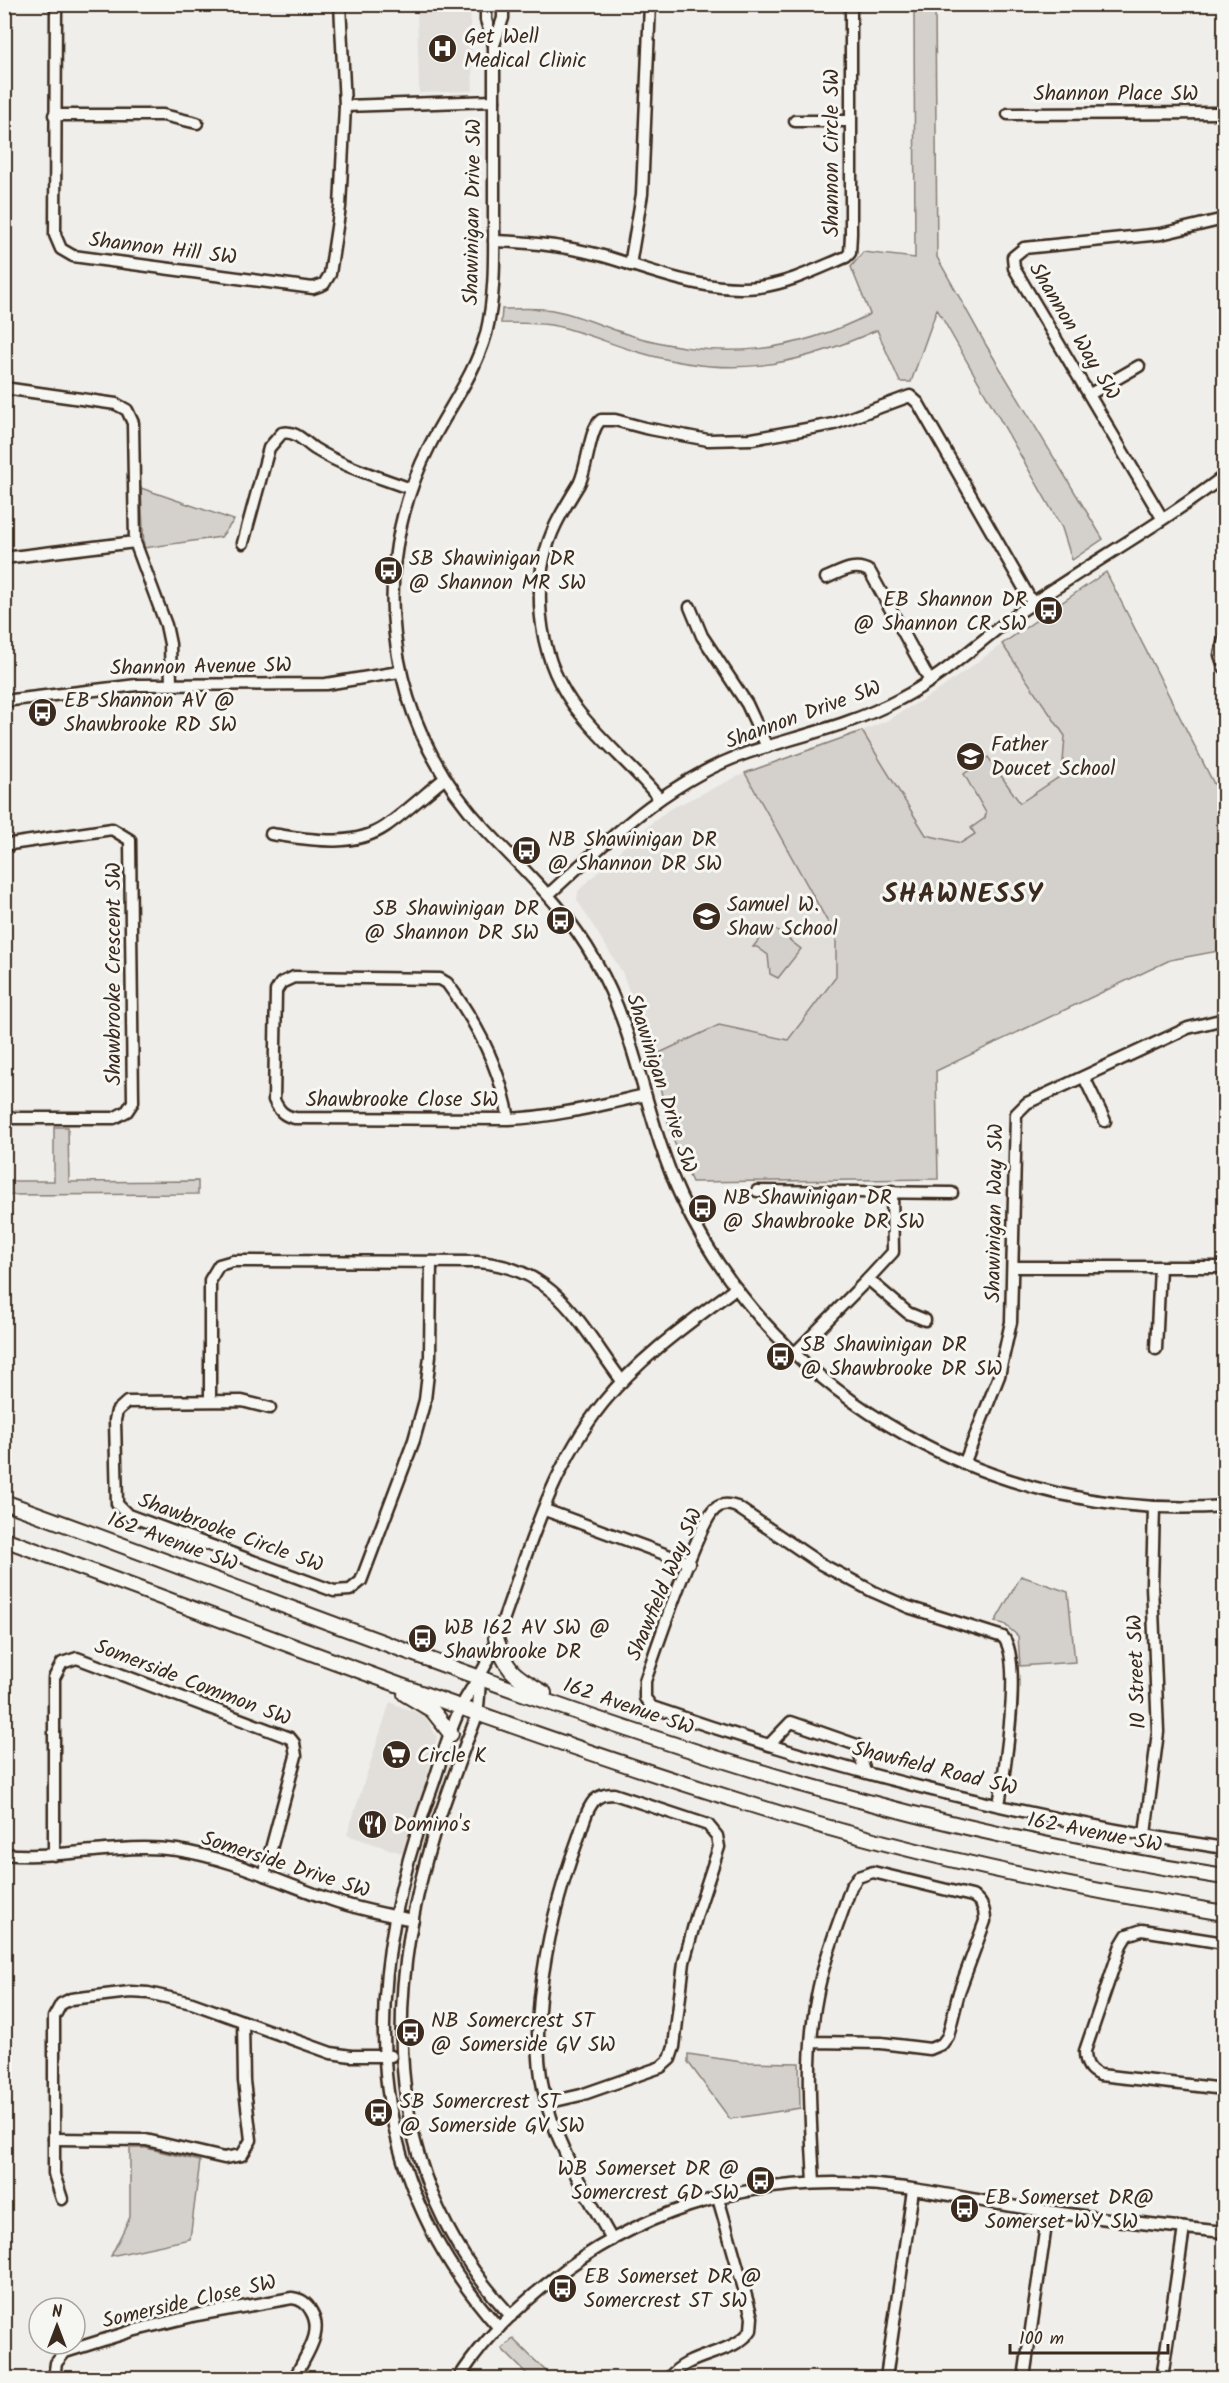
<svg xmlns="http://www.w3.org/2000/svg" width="1229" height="2383" viewBox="0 0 1229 2383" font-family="Kalam,sans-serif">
  <rect width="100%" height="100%" fill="#efeeea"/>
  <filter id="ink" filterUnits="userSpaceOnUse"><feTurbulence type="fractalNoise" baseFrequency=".0167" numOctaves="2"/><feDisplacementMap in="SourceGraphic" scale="12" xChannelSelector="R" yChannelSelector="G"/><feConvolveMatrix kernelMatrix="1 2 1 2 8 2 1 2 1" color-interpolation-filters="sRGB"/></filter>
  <g filter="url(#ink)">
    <!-- built -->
    <g fill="#e2dfdb">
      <polygon points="417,5 470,5 473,91 419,93"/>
      <polygon points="1002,644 1065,736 1062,775 961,843 927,835 862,731 886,721 939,690"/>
      <polygon points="745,773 836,937 836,977 788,1040 719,1025 653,1056 622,972 577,900 578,891 630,841 668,810"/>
      <polygon points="390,1702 425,1716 437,1737 407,1855 347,1835"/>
    </g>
    <!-- park -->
    <g fill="#d4d1cc" stroke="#887e75" stroke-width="1.5">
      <path d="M914 5H935L937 257 986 345 1103 539 1072 560 1062 528 937 309 911 382H900L877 330C792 368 729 379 638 352 609 344 581 330 551 325 535 323 518 323 501 323L502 309C520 309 539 307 557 311 587 317 614 332 644 339 725 360 796 352 870 314L851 267 863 252 915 258Z"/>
      <polygon points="141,488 234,520 221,537 144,548"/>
      <polygon points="1106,572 1214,784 1224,778 1224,950 1170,960 936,1071 938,1179 692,1182 671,1135 653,1056 719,1025 788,1040 836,977 836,937 745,773 862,731 926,835 961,843 975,834 971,828 985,818 986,813 964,774 988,757 1020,803 1062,775 1065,736 1002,644"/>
      <polygon points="770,925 801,949 778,978 770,974 768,955 757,947 753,947"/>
      <polygon points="54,1127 68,1127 69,1182 198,1181 198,1194 5,1195 5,1181 54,1181"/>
      <polygon points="1021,1576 1068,1592 1075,1662 1020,1666 1018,1636 1004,1624 995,1622"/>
      <polygon points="688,2054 742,2062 799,2063 800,2108 730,2119 688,2062"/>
      <polygon points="130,2148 146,2148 200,2161 190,2239 111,2256 130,2217"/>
      <polygon points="513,2339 553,2378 531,2378 502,2349"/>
    </g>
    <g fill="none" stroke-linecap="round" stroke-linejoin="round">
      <defs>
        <g id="minor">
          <polyline points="56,4 55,235 61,249 73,256 313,288 324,284 330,274 340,207 345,106 340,4"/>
          <path d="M486 4V20L494 45C494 100 494 155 494 209 494 251 496 293 486 334 474 376 449 407 430 445 404 496 390 555 393 613 398 696 428 768 485 829 528 875 564 905 596 962 638 1035 645 1120 681 1197 776 1401 1002 1523 1224 1506"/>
          <polyline points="494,45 503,18 503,4"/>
          <polyline points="345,106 494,101"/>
          <polyline points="1008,114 1224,113"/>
          <polyline points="54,115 163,115 197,123"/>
          <polyline points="795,121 850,121"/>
          <path d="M494 241C531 242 567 246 603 256 655 271 704 293 759 287 790 283 817 269 846 257L850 253 851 234V4"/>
          <polyline points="630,265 642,194 650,4"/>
          <polyline points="4,388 116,404 127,410 133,423 135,542 166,625 170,644 171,684"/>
          <polyline points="1090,394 1139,366"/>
          <polyline points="1162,518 1014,268 1013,257 1024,248 1161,234 1224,219"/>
          <path d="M243 543 269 448 282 433C296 430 304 442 315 449 344 467 379 477 411 489"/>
          <polyline points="4,558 135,542"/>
          <path d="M826 578C841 572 855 562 870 572L930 681"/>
          <polyline points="690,607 702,636 747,704 767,747"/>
          <polyline points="1224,639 1220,655 1224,667"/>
          <polyline points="4,701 137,685 326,684 399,672"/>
          <path d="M659 798C632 765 597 738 572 703 537 653 529 579 556 524 563 510 571 497 579 484 588 467 589 429 601 420H615L645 428 708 440 752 439 834 424 910 396 918 403 1033 604"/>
          <path d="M271 834C307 839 353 849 386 826 406 812 425 794 444 779"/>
          <polyline points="4,845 112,829 130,840 133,1102 127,1111 114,1118 4,1118"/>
          <path d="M549 894C609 839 668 780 747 753 798 736 852 725 900 699 943 677 978 642 1017 614 1085 566 1159 526 1224 476"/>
          <polyline points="1084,1077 1105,1121"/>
          <path d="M509 1119C500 1068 478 1024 447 983L440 979 294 977 281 983 276 991 274 1100C279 1111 284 1116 295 1118L509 1119C555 1117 601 1105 645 1095"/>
          <polyline points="757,1191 952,1193"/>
          <polyline points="1014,1267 1224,1267"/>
          <polyline points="868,1279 893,1252 892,1191"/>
          <polyline points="1156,1349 1160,1267"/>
          <polyline points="794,1354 868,1279 908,1313 925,1320"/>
          <path d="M210 1400V1280L219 1265 233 1261 477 1262C556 1267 580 1325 622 1381"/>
          <polyline points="270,1408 242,1401 127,1402 117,1411 115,1420 117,1504 128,1515 334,1591 350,1590 361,1581 414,1440 425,1400 430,1356 431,1262"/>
          <polyline points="964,1464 999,1376 1011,1322 1016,1114 1027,1103 1188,1028 1224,1019"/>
          <polyline points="545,1510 689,1563"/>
          <path d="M480 1681C479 1691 479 1703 477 1713 475 1723 470 1733 466 1743 455 1773 444 1803 434 1833 382 2004 383 2179 511 2316"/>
          <polyline points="769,1745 791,1722 857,1745 865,1772"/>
          <path d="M999 1805C1004 1774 1023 1659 1003 1637L908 1607 874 1592 821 1564 737 1507C729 1504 722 1503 715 1509 698 1523 655 1653 645 1681V1698L652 1707C837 1771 1031 1819 1224 1848"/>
          <polyline points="1145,1834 1158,1732 1152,1585 1154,1507"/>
          <path d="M4 1854C62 1860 119 1842 177 1850 230 1858 279 1882 329 1899 356 1909 384 1914 413 1920"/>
          <polyline points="54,1855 54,1678 62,1663 77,1658 290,1738 294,1743 296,1756 264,1875"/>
          <path d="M1224 1943 1142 1930 1127 1935 1121 1945 1085 2051C1085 2063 1089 2071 1100 2075L1224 2089"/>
          <path d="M811 2042 881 2043 930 2049 942 2044 948 2036 959 1992 985 1921C985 1909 982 1901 972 1896L873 1872 858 1877 851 1887C839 1923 824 1958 817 1996 805 2057 811 2121 814 2183"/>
          <path d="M546 2103 581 2095 661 2067 670 2059 674 2047 684 1962 697 1914 719 1847 717 1836 708 1825 614 1794C604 1794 596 1796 591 1805 585 1814 582 1828 578 1839 559 1890 546 1943 540 1997 537 2027 537 2058 543 2088 554 2143 585 2191 612 2240"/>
          <polyline points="54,2139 146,2140 224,2158 242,2155 251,2140 244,2081 243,2021"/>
          <polyline points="62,2199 54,2174 54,2017 61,2004 71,1999 130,1992 148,1993 192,2003 331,2053 351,2056 391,2056"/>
          <path d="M499 2328C359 2170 361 1987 429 1796 440 1767 447 1734 461 1707 470 1689 482 1675 490 1656 523 1571 545 1475 603 1403 640 1357 689 1323 736 1288"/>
          <path d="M54 2378 56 2363 65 2352 132 2331 197 2315 292 2298C301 2299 307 2303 311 2311 325 2334 304 2356 295 2378"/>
          <path d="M459 2378C486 2335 526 2299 566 2269 652 2206 760 2177 865 2184 916 2187 967 2199 1018 2207 1086 2217 1155 2225 1224 2232"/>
          <path d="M669 2378C688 2352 735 2355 751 2330L752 2317 718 2198"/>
          <polyline points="886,2378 913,2190"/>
          <polyline points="1024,2378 1048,2211"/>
          <polyline points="1162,2378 1184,2228"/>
        </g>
        <g id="major">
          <path d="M4 1502C268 1597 529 1704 798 1783 938 1823 1081 1855 1224 1877"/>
          <path d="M4 1539C252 1630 497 1726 749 1804 904 1853 1064 1887 1224 1913"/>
          <path d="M496 1638C507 1673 514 1675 544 1693"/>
          <polyline points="405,1694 432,1710 451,1734"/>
        </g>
      </defs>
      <!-- minor casing -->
      <use href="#minor" stroke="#3b2a1e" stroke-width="15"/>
      <!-- major casing -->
      <use href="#major" stroke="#3b2a1e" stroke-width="18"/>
      <!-- minor -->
      <use href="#minor" stroke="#f6f6f2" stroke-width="10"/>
      <!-- major -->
      <use href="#major" stroke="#f6f6f2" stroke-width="14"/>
    </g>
  </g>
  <!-- icons -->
  <defs>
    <symbol id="hospital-disc" viewBox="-11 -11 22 22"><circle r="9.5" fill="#3b2a1e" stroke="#f6f6f2"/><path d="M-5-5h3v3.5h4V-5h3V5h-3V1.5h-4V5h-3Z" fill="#fff"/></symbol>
    <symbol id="bus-disc" viewBox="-11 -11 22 22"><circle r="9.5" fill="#3b2a1e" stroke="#f6f6f2"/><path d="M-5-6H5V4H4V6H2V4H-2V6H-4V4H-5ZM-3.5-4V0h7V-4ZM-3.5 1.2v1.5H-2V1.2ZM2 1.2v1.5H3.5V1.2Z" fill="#fff"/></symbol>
    <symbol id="school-disc" viewBox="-11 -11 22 22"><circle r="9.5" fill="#3b2a1e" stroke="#f6f6f2"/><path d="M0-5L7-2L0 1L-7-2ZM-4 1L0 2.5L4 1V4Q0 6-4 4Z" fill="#fff"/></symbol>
    <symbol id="supermarket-disc" viewBox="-11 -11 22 22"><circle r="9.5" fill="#3b2a1e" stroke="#f6f6f2"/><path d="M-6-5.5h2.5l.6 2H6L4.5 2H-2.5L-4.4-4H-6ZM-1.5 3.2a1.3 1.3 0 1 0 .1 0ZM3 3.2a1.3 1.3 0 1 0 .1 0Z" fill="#fff"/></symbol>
    <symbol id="restaurant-disc" viewBox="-11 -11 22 22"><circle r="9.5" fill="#3b2a1e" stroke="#f6f6f2"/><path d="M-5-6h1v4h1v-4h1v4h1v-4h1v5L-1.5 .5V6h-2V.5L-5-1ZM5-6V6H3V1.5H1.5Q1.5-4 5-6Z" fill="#fff"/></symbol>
  </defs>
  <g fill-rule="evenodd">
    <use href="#hospital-disc" x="426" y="32" width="33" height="33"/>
    <use href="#bus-disc" x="372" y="554" width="33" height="33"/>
    <use href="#bus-disc" x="1032" y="594" width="33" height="33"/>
    <use href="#bus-disc" x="26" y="696" width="33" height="33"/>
    <use href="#school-disc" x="954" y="740" width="33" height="33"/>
    <use href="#bus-disc" x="510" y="834" width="33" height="33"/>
    <use href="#school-disc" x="690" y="900" width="33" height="33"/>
    <use href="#bus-disc" x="544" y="904" width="33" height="33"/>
    <use href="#bus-disc" x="686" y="1192" width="33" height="33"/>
    <use href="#bus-disc" x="764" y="1340" width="33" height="33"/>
    <use href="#bus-disc" x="406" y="1622" width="33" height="33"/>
    <use href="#supermarket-disc" x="380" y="1738" width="33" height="33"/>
    <use href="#restaurant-disc" x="356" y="1808" width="33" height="33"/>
    <use href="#bus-disc" x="394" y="2016" width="33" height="33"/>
    <use href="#bus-disc" x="362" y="2096" width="33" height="33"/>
    <use href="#bus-disc" x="744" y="2164" width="33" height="33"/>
    <use href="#bus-disc" x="948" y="2192" width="33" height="33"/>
    <use href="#bus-disc" x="546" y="2272" width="33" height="33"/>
  </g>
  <g text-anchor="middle" stroke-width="6" stroke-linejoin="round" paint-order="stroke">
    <!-- poi labels -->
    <g font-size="21" fill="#3b2a1e" stroke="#f6f6f2" text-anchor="start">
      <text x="464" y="43">Get Well<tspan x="464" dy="24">Medical Clinic</tspan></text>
      <text x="409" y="565">SB Shawinigan DR<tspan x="409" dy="24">@ Shannon MR SW</tspan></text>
      <text x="1027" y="606" text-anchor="end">EB Shannon DR<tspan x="1027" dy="24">@ Shannon CR SW</tspan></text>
      <text x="64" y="707">EB Shannon AV @<tspan x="64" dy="24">Shawbrooke RD SW</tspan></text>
      <text x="991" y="751">Father<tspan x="991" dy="24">Doucet School</tspan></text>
      <text x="548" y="846">NB Shawinigan DR<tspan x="548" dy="24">@ Shannon DR SW</tspan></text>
      <text x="727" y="911">Samuel W.<tspan x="727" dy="24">Shaw School</tspan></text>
      <text x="539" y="915" text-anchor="end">SB Shawinigan DR<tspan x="539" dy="24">@ Shannon DR SW</tspan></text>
      <text x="723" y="1204">NB Shawinigan DR<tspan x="723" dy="24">@ Shawbrooke DR SW</tspan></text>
      <text x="801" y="1351">SB Shawinigan DR<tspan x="801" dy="24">@ Shawbrooke DR SW</tspan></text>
      <text x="444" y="1634">WB 162 AV SW @<tspan x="444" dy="24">Shawbrooke DR</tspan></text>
      <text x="417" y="1762">Circle K</text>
      <text x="393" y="1831">Domino's</text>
      <text x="431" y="2027">NB Somercrest ST<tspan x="431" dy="24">@ Somerside GV SW</tspan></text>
      <text x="400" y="2108">SB Somercrest ST<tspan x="400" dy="24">@ Somerside GV SW</tspan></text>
      <text x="739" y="2175" text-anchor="end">WB Somerset DR @<tspan x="739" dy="24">Somercrest GD SW</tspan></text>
      <text x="985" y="2204">EB Somerset DR@<tspan x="985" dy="24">Somerset WY SW</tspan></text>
      <text x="584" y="2283">EB Somerset DR @<tspan x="584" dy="24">Somercrest ST SW</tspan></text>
    </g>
    <!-- street labels -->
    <g font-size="21" fill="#3b2a1e" stroke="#f6f6f2">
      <text x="1116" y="100">Shannon Place SW</text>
      <text transform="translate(831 153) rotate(-90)" y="7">Shannon Circle SW</text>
      <text transform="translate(472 212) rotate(-89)" y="7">Shawinigan Drive SW</text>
      <text transform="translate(163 248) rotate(7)" y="7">Shannon Hill SW</text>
      <text transform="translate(1075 331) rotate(59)" y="7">Shannon Way SW</text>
      <text transform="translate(201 666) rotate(-1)" y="7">Shannon Avenue SW</text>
      <text transform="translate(803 714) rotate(-20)" y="7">Shannon Drive SW</text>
      <text transform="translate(113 974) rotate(-90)" y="7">Shawbrooke Crescent SW</text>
      <text transform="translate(662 1083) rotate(72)" y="7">Shawinigan Drive SW</text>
      <text x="402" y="1106">Shawbrooke Close SW</text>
      <text transform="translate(994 1213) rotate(-89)" y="7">Shawinigan Way SW</text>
      <text transform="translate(231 1532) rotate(20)" y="7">Shawbrooke Circle SW</text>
      <text transform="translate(173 1541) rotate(20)" y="7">162 Avenue SW</text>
      <text transform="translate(664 1584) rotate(-67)" y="7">Shawfield Way SW</text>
      <text transform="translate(1136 1672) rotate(-92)" y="7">10 Street SW</text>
      <text transform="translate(193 1682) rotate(21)" y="7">Somerside Common SW</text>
      <text transform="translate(629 1706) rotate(19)" y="7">162 Avenue SW</text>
      <text transform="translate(935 1768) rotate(14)" y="7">Shawfield Road SW</text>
      <text transform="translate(1095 1832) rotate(11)" y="7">162 Avenue SW</text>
      <text transform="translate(286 1864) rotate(18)" y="7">Somerside Drive SW</text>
      <text transform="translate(189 2301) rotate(-13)" y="7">Somerside Close SW</text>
    </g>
    <!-- district labels -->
    <g font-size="27" font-weight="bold" letter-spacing="1.5" fill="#3b2a1e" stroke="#f6f6f2">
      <text x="963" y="902">SHAWNESSY</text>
    </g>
  </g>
  <!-- margin -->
  <rect width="1229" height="2383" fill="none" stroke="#f6f6f2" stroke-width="24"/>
  <rect x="12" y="12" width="1205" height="2359" fill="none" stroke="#3b2a1e" stroke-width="2" filter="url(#ink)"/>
  <!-- north arrow -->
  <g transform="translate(57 2326)"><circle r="28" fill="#f6f6f2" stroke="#aba49d" stroke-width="1.5"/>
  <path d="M0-4.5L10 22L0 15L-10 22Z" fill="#3b2a1e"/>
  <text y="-9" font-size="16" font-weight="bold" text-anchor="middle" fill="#3b2a1e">N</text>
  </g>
  <!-- scale -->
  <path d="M1010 2344v9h158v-9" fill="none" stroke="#3b2a1e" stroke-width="3"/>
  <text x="1019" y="2344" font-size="18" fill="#3b2a1e" stroke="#f6f6f2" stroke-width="4.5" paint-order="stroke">100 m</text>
</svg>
